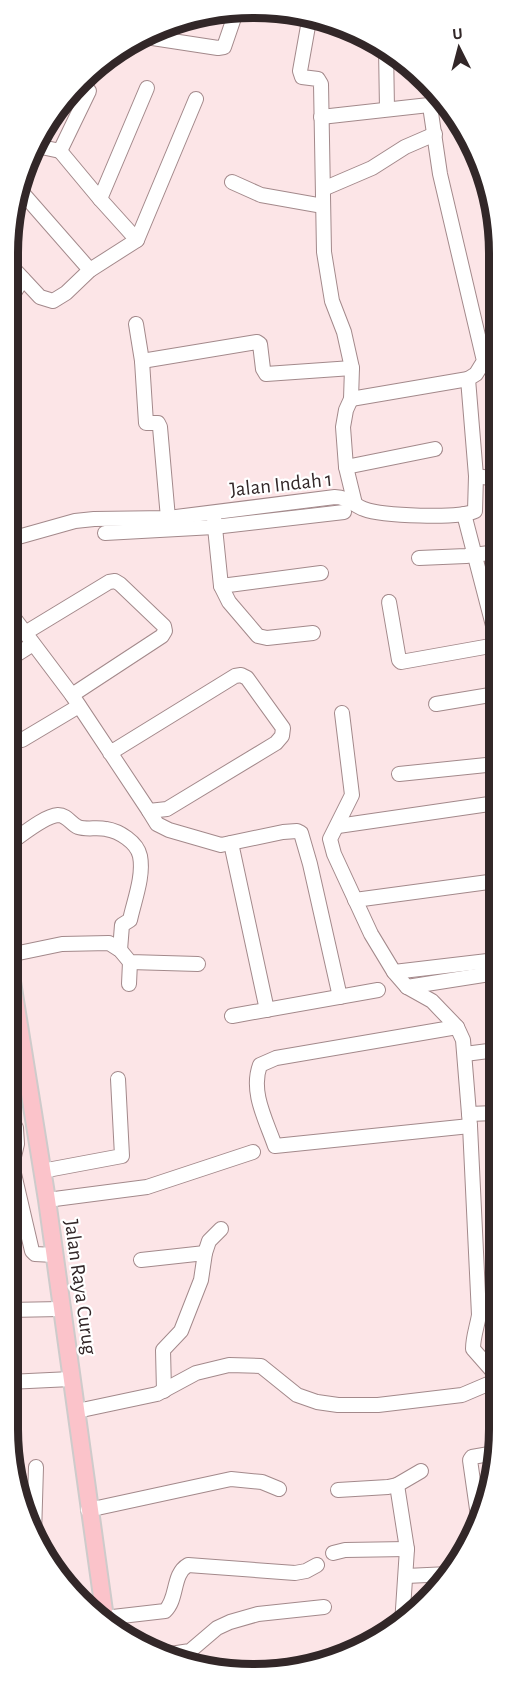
<svg xmlns="http://www.w3.org/2000/svg" width="507" height="1682" viewBox="0 0 507 1682" font-family="'Alegreya Sans',sans-serif">
  <rect width="100%" height="100%" fill="#fce5e7"/>
  <g fill="none" stroke-linecap="round" stroke-linejoin="round">
    <defs>
      <g id="minor">
        <polyline points="310,15 300,71 302,77 318,79 321,84 324,252 332,301 344,332 352,368 351,399 346,410 343,427 346,467 355,504"/>
        <polyline points="146,37 218,48 224,47 236,12"/>
        <polyline points="386,48 387,109"/>
        <polyline points="321,117 447,103"/>
        <polyline points="37,146 60,151 89,91 76,90"/>
        <polyline points="60,151 100,199 137,240"/>
        <polyline points="232,182 261,195 323,206"/>
        <polyline points="19,189 90,270"/>
        <polyline points="323,189 372,168 405,147 435,134"/>
        <polyline points="100,199 147,88"/>
        <polyline points="12,267 40,297 53,301 66,293 90,270 137,240 196,99"/>
        <polyline points="12,296 23,279"/>
        <polyline points="136,324 142,361 146,423 158,423 160,427 168,518"/>
        <polyline points="142,361 257,342 260,344 263,369 266,374 352,368"/>
        <polyline points="351,399 468,379"/>
        <polyline points="346,467 435,449"/>
        <polyline points="476,476 497,479"/>
        <polyline points="464,514 496,637"/>
        <polyline points="214,518 221,586 321,573"/>
        <polyline points="105,533 214,527 344,512"/>
        <path d="M11 539 75 521 94 519 168 518 335 497C348 497 353 505 364 509 382 516 459 519 475 511L476 476 468 379 476 374 484 361 440 174 430 106"/>
        <polyline points="419,558 466,556 497,552"/>
        <polyline points="221,586 229,602 258,636 267,638 313,633"/>
        <polyline points="389,602 399,660 401,662 496,645"/>
        <polyline points="11,614 72,695 162,636 165,631 164,626 120,584 115,581 109,582 25,633"/>
        <polyline points="11,658 33,644"/>
        <polyline points="72,695 149,811 167,809 276,743 282,736 283,728 247,678 241,675 235,676 110,753"/>
        <polyline points="436,704 496,694"/>
        <path d="M342 713 352 795 330 839 334 854 371 934 394 972 407 987 432 1001 457 1027 463 1040 470 1126 479 1315C477 1327 473 1337 473 1349L495 1374"/>
        <polyline points="22,740 79,706"/>
        <polyline points="399,774 496,764"/>
        <polyline points="149,811 157,824 169,830 221,845 283,832 297,831 301,833 310,864 340,997"/>
        <polyline points="338,826 496,803"/>
        <path d="M10 843C22 835 44 816 58 815 67 815 71 824 78 827 86 830 97 827 106 829 119 831 137 842 140 856 144 876 134 901 130 920L122 925 120 950"/>
        <polyline points="231,843 267,1010"/>
        <polyline points="355,900 496,881"/>
        <polyline points="9,955 62,944 109,943 120,950 130,962 198,964"/>
        <polyline points="394,972 496,960"/>
        <polyline points="129,984 130,962"/>
        <polyline points="407,987 496,973"/>
        <polyline points="232,1016 378,990"/>
        <path d="M457 1027 276 1058 260 1065C250 1092 266 1120 275 1146L470 1126"/>
        <polyline points="465,1054 496,1050"/>
        <polyline points="9,1082 28,1079"/>
        <polyline points="469,1114 495,1113"/>
        <polyline points="9,1125 14,1124 16,1128 17,1144 12,1165 32,1251 35,1254 54,1255"/>
        <polyline points="42,1171 122,1156 118,1079"/>
        <polyline points="47,1200 147,1187 253,1152"/>
        <polyline points="205,1253 209,1241 221,1229"/>
        <polyline points="141,1260 205,1253 201,1280 181,1331 163,1350 164,1391"/>
        <polyline points="8,1310 61,1309"/>
        <polyline points="8,1382 71,1379"/>
        <polyline points="77,1411 157,1394 196,1373 229,1365 261,1366 297,1395 317,1402 338,1405 378,1405 462,1395 495,1381"/>
        <polyline points="397,1485 407,1549 402,1624"/>
        <polyline points="338,1490 388,1487 397,1485 421,1471"/>
        <polyline points="88,1510 231,1479 262,1482 279,1489"/>
        <polyline points="478,1516 470,1460 472,1457 495,1453"/>
        <polyline points="34,1535 36,1467"/>
        <polyline points="333,1553 345,1550 407,1549"/>
        <polyline points="406,1576 449,1574"/>
        <path d="M104 1618 165 1611C178 1599 172 1574 188 1565L295 1573 306 1571 317 1565"/>
        <polyline points="164,1655 190,1651 217,1628 230,1622 258,1614 324,1607"/>
        <polyline points="219,1672 321,1664"/>
      </g>
      <polyline id="major" points="9,963 47,1200 105,1618"/>
    </defs>
    <!-- minor casing -->
    <use href="#minor" stroke="#a3898b" stroke-width="16"/>
    <!-- major casing -->
    <use href="#major" stroke="#cecbcb" stroke-width="20"/>
    <!-- minor -->
    <use href="#minor" stroke="#fff" stroke-width="14"/>
    <!-- major -->
    <use href="#major" stroke="#fbc3ca" stroke-width="16"/>
  </g>
  <g text-anchor="middle" stroke-width="4.5" stroke-linejoin="round" paint-order="stroke">
    <!-- street labels -->
    <g font-size="21" fill="#322728" stroke="#fff">
      <text transform="translate(281 484) rotate(-6)" y="7">Jalan Indah 1</text>
      <text transform="translate(81 1287) rotate(82)" y="7">Jalan Raya Curug</text>
    </g>
  </g>
  <!-- crop -->
  <path d="M0 0H507V1682H0ZM253 18H254A235 235 0 0 1 489 253V1429A235 235 0 0 1 254 1664H253A235 235 0 0 1 18 1429V253A235 235 0 0 1 253 18Z" fill="#fff" fill-rule="evenodd"/>
  <path fill="none" stroke="#322728" stroke-width="8" d="M253 18H254A235 235 0 0 1 489 253V1429A235 235 0 0 1 254 1664H253A235 235 0 0 1 18 1429V253A235 235 0 0 1 253 18Z"/>
  <!-- north arrow -->
  <g transform="translate(459 48) rotate(354)" stroke="#ffffff" stroke-width="4.5" paint-order="stroke">
  <path d="M0-4.5L10 22L0 15L-10 22Z" fill="#322728"/>
  <text y="-9" font-size="16" font-weight="bold" text-anchor="middle" fill="#322728">U</text>
  </g>
</svg>
